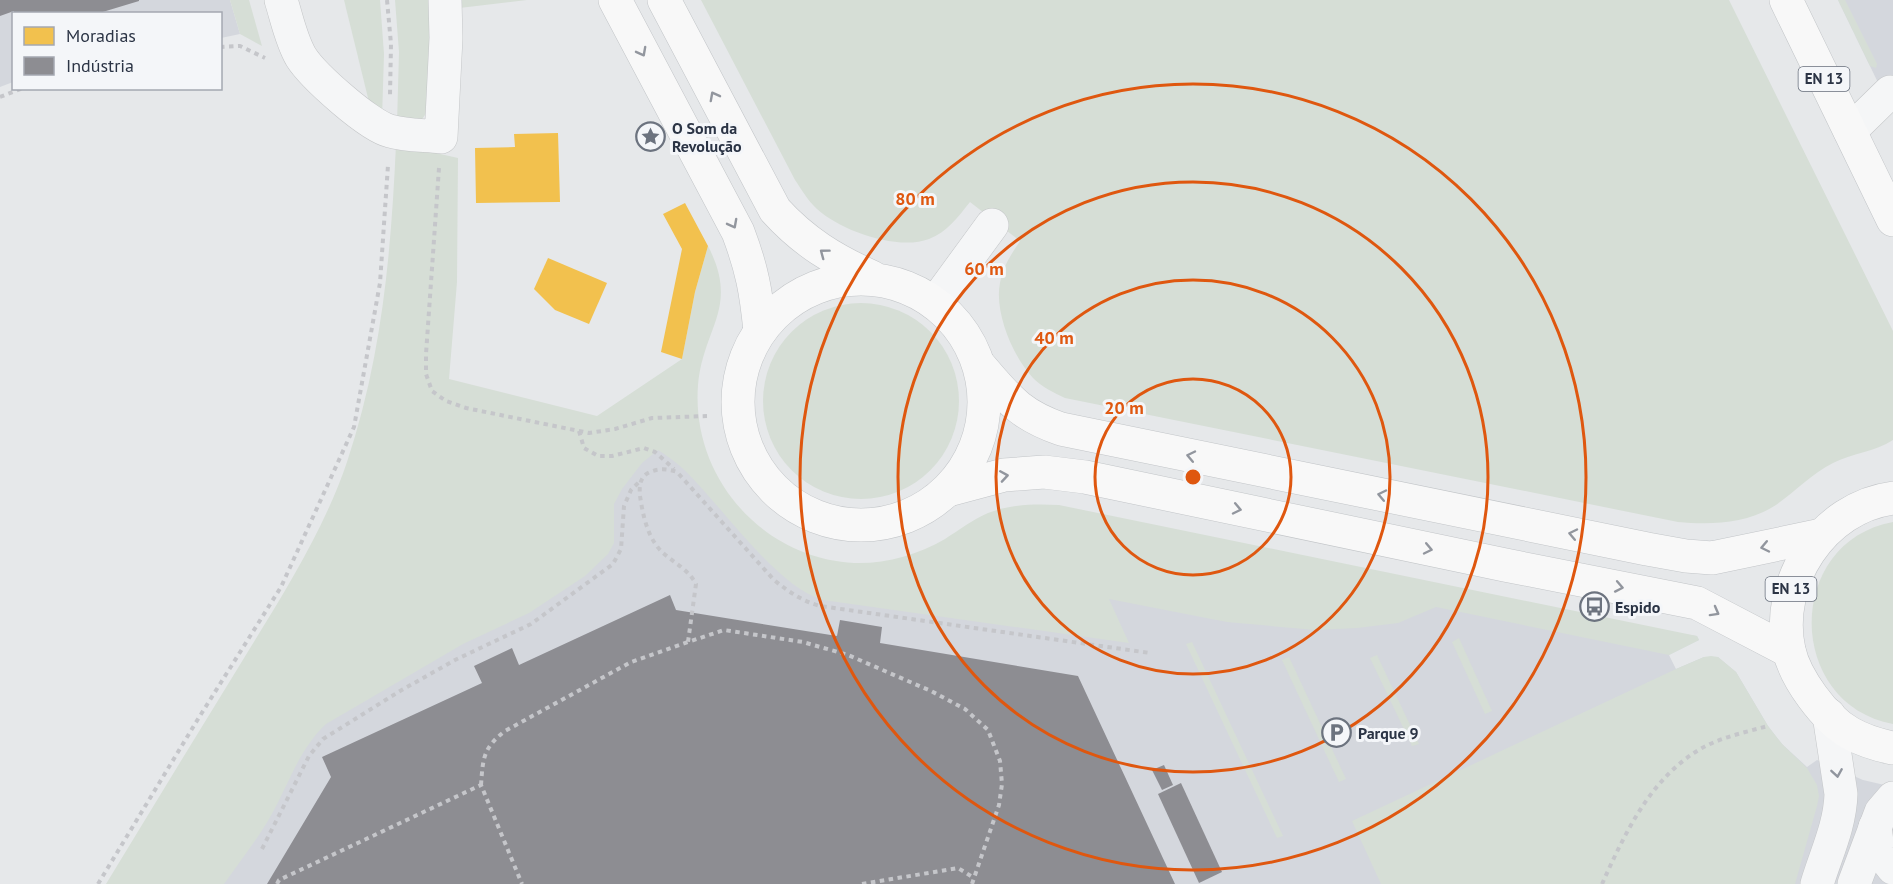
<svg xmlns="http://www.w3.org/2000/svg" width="1893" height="884" viewBox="0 0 1893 884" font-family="'PT Sans',sans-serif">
  <rect width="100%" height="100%" fill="#e6e8ea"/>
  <!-- built -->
  <g fill="#d4d7dd">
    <polygon points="0,0 230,0 240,34 221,38 220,14 14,14 13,82 0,87"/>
    <polygon points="1838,0 1893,0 1893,113 1885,97"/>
    <polygon points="676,436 746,519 827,583 1077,553 1697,636 1699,640 1669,655 1676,669 1704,657 1718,657 1736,672 1768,726 1782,744 1807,767 1817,760 1863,780 1893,787 1893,884 151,884 271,709 655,452"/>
  </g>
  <!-- green -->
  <g fill="#d6ded6">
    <polygon points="230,0 249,0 262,46 240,34"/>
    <polygon points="344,0 380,0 384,54 382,118 369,102"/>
    <polygon points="395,0 436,0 431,107 419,123 397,124 399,52"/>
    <polygon points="451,0 527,0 451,9"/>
    <path d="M701 0H1729L1893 331V440C1875 452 1852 453 1833 463 1811 474 1796 491 1776 505 1747 524 1711 525 1678 522L1065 398C1054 393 1042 387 1033 378 1013 357 994 312 1000 283 1003 266 1011 255 1020 241L970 202C958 217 947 232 929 239 898 251 841 231 817 209 808 201 802 190 795 180Z"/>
    <polygon points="1838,0 1845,0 1877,64 1876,68 1870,66"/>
    <path d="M396 144 458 158 457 282 449 379 597 416 682 359 695 292 708 246C740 308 703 327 698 385 691 477 762 558 854 563 886 564 917 555 945 539 959 530 972 520 988 513 1011 504 1035 504 1059 505L1697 636 1699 640 1669 655 1436 607 1398 623 1357 628 1315 630 1227 622 1109 599 1129 643 823 600C775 587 719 501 680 466 673 460 666 455 658 450L642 463 622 489 614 504V543L608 554 585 576 529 613 463 644 326 724C298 750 288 787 269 819 256 841 239 863 224 884H106C151 810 196 736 241 663 280 599 323 533 347 462 382 357 391 254 396 144Z"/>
    <circle cx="861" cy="401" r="98"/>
    <path d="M1893 522V724C1785 704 1784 542 1893 522Z"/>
    <polygon points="1459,638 1492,711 1485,714 1452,642"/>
    <polygon points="1192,642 1283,836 1277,838 1186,644"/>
    <polygon points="1377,655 1419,744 1412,746 1370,658"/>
    <polygon points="1711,656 1718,657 1736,672 1768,726 1782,744 1807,768 1817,785 1819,796 1817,806 1795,884 1381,884 1352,821 1676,669 1704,657"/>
    <polygon points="1289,657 1346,779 1339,782 1282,660"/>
  </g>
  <!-- homes -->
  <g fill="#f2c14e">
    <polygon points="558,133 560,202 476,203 475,148 515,147 514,134"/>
    <polygon points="685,203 708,246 695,292 682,359 661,352 682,249 663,214"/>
    <polygon points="548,258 607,283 589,324 555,310 534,289"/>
  </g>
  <!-- industry -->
  <g fill="#8d8d92">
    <polygon points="0,0 139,0 139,1 96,14 14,14 14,11 0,16"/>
    <polygon points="670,595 676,610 837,636 840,620 882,627 880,643 1078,676 1175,884 267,884 331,777 322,757 482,683 474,666 512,648 519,665"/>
    <polygon points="1164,765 1173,785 1162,790 1152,770"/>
    <polygon points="1181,783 1222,872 1199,883 1158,794"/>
  </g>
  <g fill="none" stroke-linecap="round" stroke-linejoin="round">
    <defs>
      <g id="minor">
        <path d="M281 0C287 19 291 40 301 57 313 76 369 126 390 131 406 136 425 135 441 137L446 38 445 0"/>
        <polyline points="1850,131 1890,92"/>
        <polyline points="935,303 992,225"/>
        <polyline points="1875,827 1878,849 1893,868"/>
        <path d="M1817 884C1826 854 1840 826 1841 794L1829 715"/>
        <polyline points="1854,884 1881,812 1893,798"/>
      </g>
      <g id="major">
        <path d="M615 0 738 232C752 269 756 291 760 331"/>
        <path d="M664 0 775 210C804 242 834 260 872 277"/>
        <polyline points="1786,0 1893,220"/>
        <circle cx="861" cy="402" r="123"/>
        <path d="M979 365C1008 398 1018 414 1061 429L1647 549 1686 556 1712 558 1822 535"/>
        <polyline points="948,490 1004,475 1044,472 1085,477 1505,565 1697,603 1789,651"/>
        <path d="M1893 498C1823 507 1774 582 1789 650 1795 678 1825 719 1850 733 1864 741 1878 745 1893 748"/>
      </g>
    </defs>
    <!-- minor casing -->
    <use href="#minor" stroke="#c4c6c8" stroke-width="34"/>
    <!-- major casing -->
    <use href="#major" stroke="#c2c5c8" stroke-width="34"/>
    <!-- path -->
    <g stroke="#c5c6ca" stroke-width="4" stroke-dasharray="4.5 4.5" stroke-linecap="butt">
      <polyline points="387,0 391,44 390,95"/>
      <polyline points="220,47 240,46 265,58"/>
      <polyline points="0,97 23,88"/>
      <polyline points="439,168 426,354 426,374 432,391 446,401 466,408 589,433 615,429 652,418 707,416"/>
      <polyline points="579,431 584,448 598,456 612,456 644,448 655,452 674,469"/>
      <path d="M481 785C483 758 483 748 505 731L631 662 688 642"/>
      <polyline points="262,849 309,756 323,739 400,691 455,660 531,624 613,564 621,549 624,506 631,490 640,481"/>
      <polyline points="98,884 198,719 281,587 354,427 380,283 388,165"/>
      <polyline points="277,884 279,880 481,785 522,884"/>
      <polyline points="862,884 958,868 974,878"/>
      <path d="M972 884 999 805 1002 784 1000 761 988 730 965 709 931 691 848 655 803 642 724 630 688 642 696 584C688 569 674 563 662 552 647 537 643 515 640 496 639 486 640 476 650 472 659 468 668 469 677 472L774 580C789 592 802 601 820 606L1150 653"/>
      <path d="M1602 884C1625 833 1651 777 1702 748 1722 737 1746 732 1768 726"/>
    </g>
    <!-- minor -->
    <use href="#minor" stroke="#f5f6f7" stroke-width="33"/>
    <!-- major -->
    <use href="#major" stroke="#f8f8f8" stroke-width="33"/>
  </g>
  <!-- one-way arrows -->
  <defs><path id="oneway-chevron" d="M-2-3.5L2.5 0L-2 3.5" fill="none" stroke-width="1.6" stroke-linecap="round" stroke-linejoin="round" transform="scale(1.5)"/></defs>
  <g stroke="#92969e">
    <use href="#oneway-chevron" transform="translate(642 52) rotate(62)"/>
    <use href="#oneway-chevron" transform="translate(714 96) rotate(-118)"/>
    <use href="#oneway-chevron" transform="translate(733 224) rotate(62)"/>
    <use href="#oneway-chevron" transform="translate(824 253) rotate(-143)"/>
    <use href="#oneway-chevron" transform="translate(1191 456) rotate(-168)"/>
    <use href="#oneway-chevron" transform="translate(1004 476) rotate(-9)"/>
    <use href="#oneway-chevron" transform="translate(1382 495) rotate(-168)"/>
    <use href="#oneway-chevron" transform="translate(1237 509) rotate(12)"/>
    <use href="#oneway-chevron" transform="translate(1573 534) rotate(-168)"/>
    <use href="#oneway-chevron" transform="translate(1765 547) rotate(168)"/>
    <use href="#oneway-chevron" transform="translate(1428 549) rotate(12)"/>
    <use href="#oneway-chevron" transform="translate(1619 587) rotate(11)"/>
    <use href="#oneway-chevron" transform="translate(1715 612) rotate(29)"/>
  </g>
  <use stroke="#90959e" href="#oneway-chevron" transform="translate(1837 773) rotate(81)"/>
  <!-- distance rings -->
  <g fill="none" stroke="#df570f" stroke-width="3">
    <circle cx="1193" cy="477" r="98"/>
    <circle cx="1193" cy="477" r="197"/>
    <circle cx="1193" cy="477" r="295"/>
    <circle cx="1193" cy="477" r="393"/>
  </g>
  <!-- icons -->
  <defs>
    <symbol id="sight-ring" viewBox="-11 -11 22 22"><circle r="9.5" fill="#f4f6f9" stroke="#6c737f" stroke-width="1.5"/><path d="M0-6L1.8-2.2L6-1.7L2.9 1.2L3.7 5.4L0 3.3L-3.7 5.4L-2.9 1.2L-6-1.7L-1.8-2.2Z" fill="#6c737f"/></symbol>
    <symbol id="bus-ring" viewBox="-11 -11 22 22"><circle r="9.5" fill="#f4f6f9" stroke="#6c737f" stroke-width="1.5"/><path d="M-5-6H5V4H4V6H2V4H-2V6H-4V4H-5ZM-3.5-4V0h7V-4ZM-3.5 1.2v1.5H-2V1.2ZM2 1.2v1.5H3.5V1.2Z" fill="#6c737f"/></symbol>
    <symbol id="parking-ring" viewBox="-11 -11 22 22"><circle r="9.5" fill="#f4f6f9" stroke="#6c737f" stroke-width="1.5"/><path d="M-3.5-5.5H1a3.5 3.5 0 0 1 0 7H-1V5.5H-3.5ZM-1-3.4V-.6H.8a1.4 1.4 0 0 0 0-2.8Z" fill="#6c737f"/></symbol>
  </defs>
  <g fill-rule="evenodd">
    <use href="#sight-ring" x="634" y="120" width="33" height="33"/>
    <use href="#bus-ring" x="1578" y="590" width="33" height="33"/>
    <use href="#parking-ring" x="1320" y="716" width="33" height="33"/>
  </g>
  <g text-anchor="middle" stroke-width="6" stroke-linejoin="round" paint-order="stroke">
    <!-- shield labels -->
    <g fill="#f4f6f9" stroke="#676e7b" stroke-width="1.5">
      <rect x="1798.5" y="67" width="51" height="24" rx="4.5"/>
      <rect x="1765.5" y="577" width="51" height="24" rx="4.5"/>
    </g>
    <g font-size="15" font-weight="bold" fill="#2b3445">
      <text x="1824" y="84">EN 13</text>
      <text x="1791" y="594">EN 13</text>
    </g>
    <!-- poi labels -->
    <g font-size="16" font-weight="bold" fill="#2b3445" stroke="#f4f6f9" text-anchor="start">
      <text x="672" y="134">O Som da<tspan x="672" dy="18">Revolução</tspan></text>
      <text x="1615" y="613">Espido</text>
      <text x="1358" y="739">Parque 9</text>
    </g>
  </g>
  <circle cx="1193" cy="477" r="9" fill="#df570f" stroke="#f4f6f9" stroke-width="3"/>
  <g font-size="18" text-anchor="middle" font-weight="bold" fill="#df570f" stroke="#f4f6f9" stroke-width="6" stroke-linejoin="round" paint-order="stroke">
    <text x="915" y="205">80 m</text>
    <text x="984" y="275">60 m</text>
    <text x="1054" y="344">40 m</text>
    <text x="1124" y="414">20 m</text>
  </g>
  <!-- legend -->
  <rect x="12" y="12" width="210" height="78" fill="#f4f6f9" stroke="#a4a8b1" stroke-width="1.5"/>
  <rect x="24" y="27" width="30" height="18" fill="#f2c14e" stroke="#a4a8b1" stroke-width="1.5"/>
  <text x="66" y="42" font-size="18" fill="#2b3445">Moradias</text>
  <rect x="24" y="57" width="30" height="18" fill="#8d8d92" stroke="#a4a8b1" stroke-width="1.5"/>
  <text x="66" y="72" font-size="18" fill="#2b3445">Indústria</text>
</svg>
